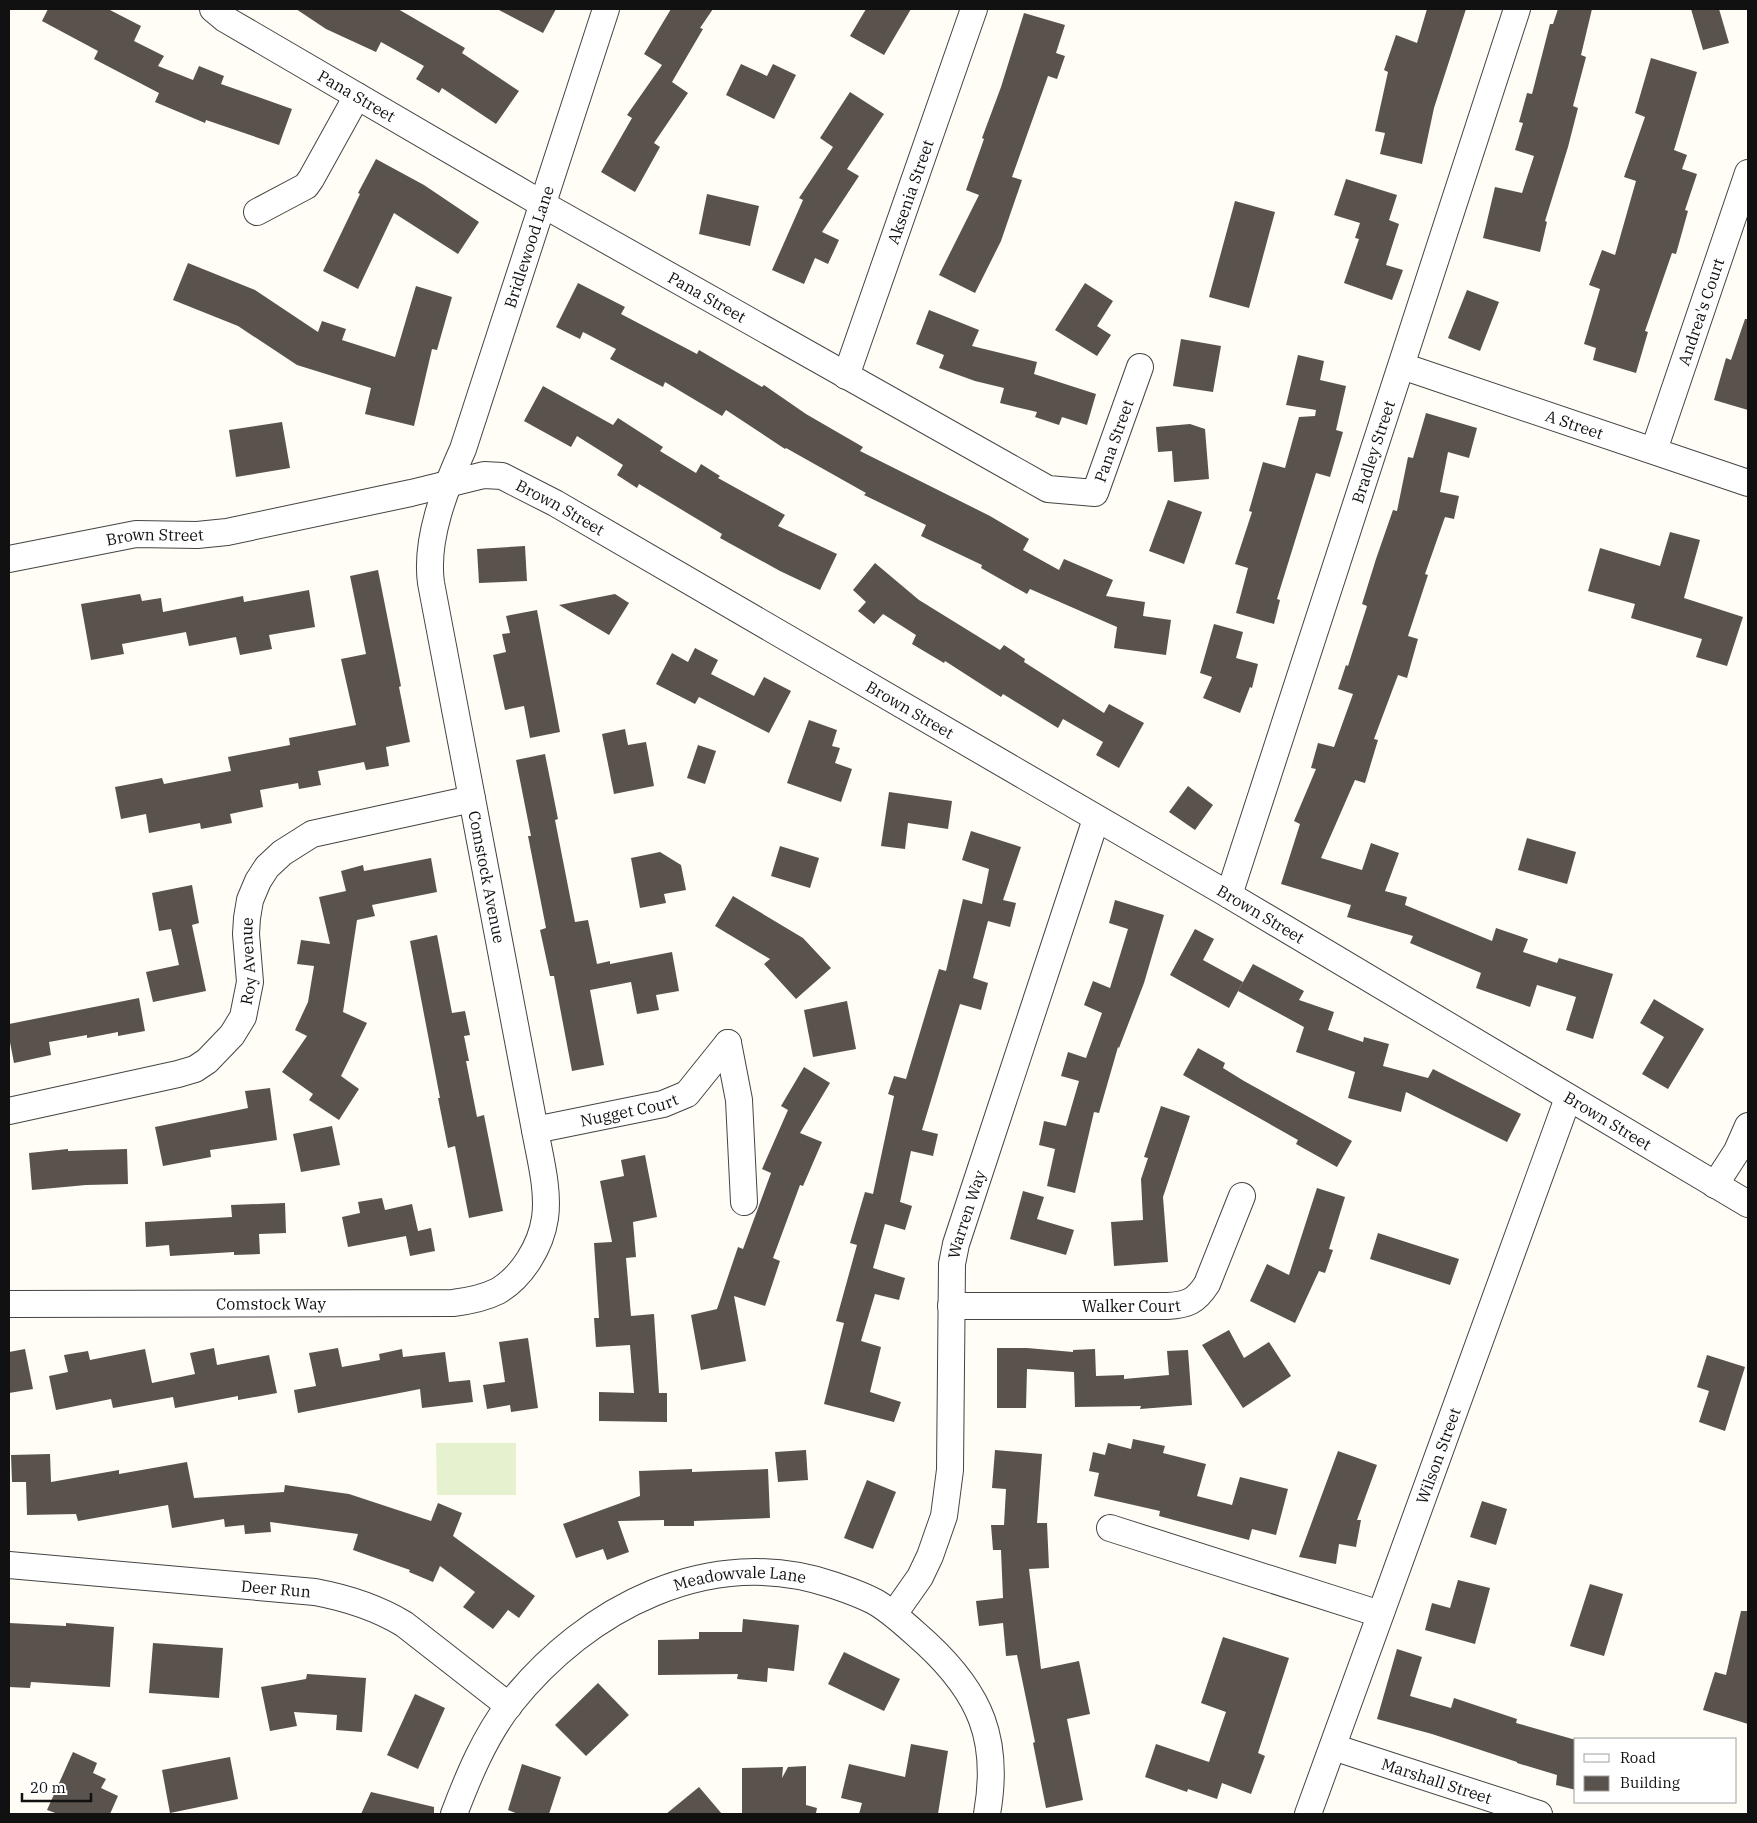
<svg xmlns="http://www.w3.org/2000/svg" width="1757" height="1823" viewBox="0 0 1757 1823" font-family="'IBM Plex Serif',serif">
  <rect width="100%" height="100%" fill="#fffdf5"/>
  <!-- pitch -->
  <polygon fill="#e6f2cf" points="436,1443 516,1443 516,1495 437,1495"/>
  <!-- building -->
  <g fill="#5a524d">
    <polygon points="48,9 108,9 141,26 134,41 164,56 158,66 193,80 199,66 224,76 221,84 292,109 279,145 206,120 205,123 155,102 159,93 94,59 98,51 42,21"/>
    <polygon points="296,9 398,9 465,48 462,53 519,91 496,124 442,88 439,93 416,79 424,66 381,42 376,52 326,29"/>
    <polygon points="497,9 556,9 543,33"/>
    <polygon points="671,9 713,9 700,28 703,29 672,82 688,93 654,143 660,147 635,192 601,172 632,118 627,115 662,65 644,54"/>
    <polygon points="866,9 911,9 884,55 850,36"/>
    <polygon points="1427,9 1466,9 1434,108 1422,164 1380,154 1385,133 1375,131 1388,72 1384,70 1396,35 1417,43"/>
    <polygon points="1558,9 1592,9 1581,55 1586,57 1573,106 1578,108 1568,147 1545,221 1547,222 1540,252 1483,238 1495,187 1522,193 1534,156 1515,150 1523,123 1519,122 1527,93 1532,94 1550,24 1553,24"/>
    <polygon points="1691,9 1719,9 1729,43 1703,50"/>
    <polygon points="1024,13 1065,25 1056,53 1065,56 1057,79 1048,76 1012,177 1022,180 1001,241 975,293 939,275 979,195 966,190 984,139 982,138 1001,87"/>
    <polygon points="1651,58 1697,72 1674,150 1687,155 1682,169 1697,174 1685,210 1688,211 1676,254 1672,253 1645,331 1648,332 1636,373 1593,360 1596,348 1584,344 1600,289 1589,285 1602,250 1615,255 1636,181 1624,177 1645,117 1635,113"/>
    <polygon points="741,64 767,76 773,64 796,75 774,119 726,95"/>
    <polygon points="850,92 884,114 847,169 859,176 822,232 839,240 828,264 815,258 804,284 772,270 803,200 799,198 833,147 820,138"/>
    <polygon points="376,159 424,185 479,222 458,254 394,213 358,289 323,271 360,194 358,193"/>
    <polygon points="1346,179 1397,195 1389,220 1399,224 1386,265 1403,270 1392,300 1344,283 1359,239 1355,238 1360,223 1334,215"/>
    <polygon points="707,194 759,206 750,246 699,234"/>
    <polygon points="1235,201 1275,212 1249,308 1209,297"/>
    <polygon points="188,263 255,290 318,332 322,321 346,329 342,340 395,357 416,286 452,297 437,350 432,349 414,426 365,414 371,388 297,365 238,326 173,300"/>
    <polygon points="578,283 625,307 621,314 697,354 699,350 762,387 764,385 806,414 863,447 860,451 990,516 1029,539 1023,550 1059,570 1064,559 1113,580 1106,596 1145,602 1143,616 1171,620 1166,655 1114,648 1117,627 1030,589 1027,594 981,568 982,565 921,536 926,525 864,495 866,493 786,448 785,449 726,410 722,416 665,382 663,387 610,359 616,349 583,332 580,339 556,327"/>
    <polygon points="1085,283 1113,301 1097,326 1111,335 1097,356 1055,330"/>
    <polygon points="1467,290 1499,302 1480,351 1448,338"/>
    <polygon points="929,310 979,330 972,346 1037,362 1034,374 1096,394 1087,425 1062,417 1059,425 1035,417 1037,412 1000,403 1004,388 975,381 939,368 944,355 916,344"/>
    <polygon points="1745,319 1748,319 1748,410 1714,400 1726,358 1731,360"/>
    <polygon points="1181,339 1221,346 1213,392 1173,386"/>
    <polygon points="1298,355 1324,361 1320,380 1346,386 1336,430 1343,432 1330,477 1316,473 1277,599 1280,600 1274,624 1236,613 1248,568 1235,564 1252,512 1249,511 1263,462 1285,468 1299,417 1315,416 1316,410 1286,405"/>
    <polygon points="543,386 613,425 618,418 663,447 660,451 696,473 701,464 720,476 718,478 785,515 778,526 837,554 820,590 780,571 720,538 722,534 639,484 637,488 617,475 623,465 577,436 571,447 524,421"/>
    <polygon points="1426,413 1477,428 1469,458 1448,452 1440,492 1459,496 1454,519 1445,517 1425,574 1428,575 1408,636 1418,639 1407,678 1398,675 1374,739 1378,740 1365,783 1355,780 1321,858 1362,870 1371,843 1399,853 1385,891 1407,897 1405,905 1492,941 1496,928 1528,939 1523,952 1557,963 1559,958 1613,974 1593,1039 1566,1030 1576,997 1537,985 1530,1007 1476,988 1481,973 1410,943 1413,936 1347,917 1351,905 1281,884 1300,824 1294,821 1316,769 1311,768 1318,743 1334,747 1353,694 1338,689 1346,665 1348,666 1367,606 1362,604 1376,559 1393,510 1397,511 1408,457 1413,458"/>
    <polygon points="282,422 290,468 236,477 229,430"/>
    <polygon points="1190,424 1205,429 1209,479 1174,482 1172,451 1158,452 1156,427"/>
    <polygon points="1168,500 1202,512 1184,564 1149,551"/>
    <polygon points="1670,532 1700,540 1684,598 1743,617 1727,666 1696,657 1702,639 1631,618 1635,604 1588,591 1600,548 1660,566"/>
    <polygon points="525,546 527,581 479,583 477,549"/>
    <polygon points="875,563 919,600 1000,650 1004,645 1025,659 1024,662 1104,713 1109,704 1144,723 1119,768 1096,755 1103,742 1063,719 1058,728 1003,694 1001,697 945,661 944,663 912,644 916,635 883,614 874,624 858,611 866,602 853,590"/>
    <polygon points="378,570 401,686 399,687 410,742 386,747 389,766 366,770 364,762 318,771 321,785 299,789 298,783 260,790 263,807 230,814 232,823 201,829 200,823 149,833 146,814 121,819 115,787 162,778 164,784 231,771 228,757 290,745 289,738 356,725 341,659 366,654 350,576"/>
    <polygon points="309,590 315,627 269,635 272,649 240,655 236,637 189,646 186,632 122,644 124,654 91,660 81,604 140,594 142,601 161,598 163,612 243,596 244,602"/>
    <polygon points="615,594 629,603 609,635 559,605"/>
    <polygon points="537,610 560,732 530,738 524,706 505,710 493,655 506,652 502,634 510,633 506,616"/>
    <polygon points="1214,624 1243,632 1236,658 1258,664 1252,688 1250,687 1240,713 1203,698 1212,677 1200,673"/>
    <polygon points="695,648 718,660 711,674 754,696 764,677 791,691 769,733 699,697 695,704 656,684 672,653 688,662"/>
    <polygon points="809,720 837,730 832,746 840,748 835,763 852,769 841,802 787,783"/>
    <polygon points="625,729 628,745 646,742 654,786 614,794 602,734"/>
    <polygon points="698,745 716,751 705,784 687,778"/>
    <polygon points="545,754 558,819 555,820 575,922 588,920 597,964 610,961 610,964 672,952 679,991 656,995 659,1010 637,1014 631,982 590,990 604,1065 572,1071 554,976 550,976 540,930 546,928 528,836 531,836 516,760"/>
    <polygon points="1188,786 1213,805 1195,830 1169,812"/>
    <polygon points="889,792 952,801 948,829 908,823 905,849 881,846"/>
    <polygon points="971,831 1021,847 1003,900 1016,903 1010,927 988,921 973,978 988,983 981,1010 960,1004 922,1130 938,1134 933,1156 911,1151 900,1202 912,1206 905,1230 885,1224 873,1268 905,1278 899,1300 875,1294 861,1341 881,1347 870,1392 901,1402 894,1422 824,1404 844,1323 836,1321 857,1245 850,1243 865,1192 873,1194 894,1096 888,1094 894,1076 906,1079 939,969 946,971 963,899 982,904 989,869 962,860"/>
    <polygon points="1527,838 1576,852 1567,884 1518,870"/>
    <polygon points="780,846 819,858 810,888 771,876"/>
    <polygon points="660,852 681,865 686,890 664,894 666,903 640,908 631,858"/>
    <polygon points="431,858 437,892 372,905 375,916 357,920 343,1012 367,1023 341,1076 359,1089 339,1120 309,1100 313,1094 282,1072 307,1036 295,1030 308,1002 314,966 297,964 301,940 330,944 319,897 346,891 341,871 363,865 364,871"/>
    <polygon points="192,885 199,923 192,925 206,991 153,1002 146,972 179,965 171,929 159,931 152,893"/>
    <polygon points="733,896 803,938 831,968 796,999 764,964 770,959 715,926"/>
    <polygon points="1115,900 1164,915 1144,983 1119,1048 1118,1047 1099,1113 1094,1112 1075,1193 1047,1186 1055,1149 1039,1145 1044,1121 1066,1126 1079,1081 1061,1076 1068,1052 1086,1058 1102,1013 1084,1005 1093,981 1110,988 1128,929 1109,923"/>
    <polygon points="1195,929 1214,939 1203,960 1243,982 1229,1008 1170,975"/>
    <polygon points="437,935 452,1013 465,1011 470,1035 464,1036 469,1061 466,1061 477,1117 484,1115 503,1211 469,1218 455,1146 448,1148 438,1098 440,1098 410,941"/>
    <polygon points="1253,964 1304,991 1299,1000 1334,1012 1328,1030 1363,1042 1364,1037 1389,1044 1383,1066 1428,1078 1433,1069 1521,1114 1507,1142 1406,1092 1401,1112 1348,1098 1355,1072 1296,1052 1304,1027 1238,991"/>
    <polygon points="139,998 145,1031 118,1036 118,1032 87,1038 87,1035 49,1042 51,1055 14,1063 9,1037 9,1024"/>
    <polygon points="1654,999 1704,1029 1668,1089 1642,1074 1664,1037 1640,1023"/>
    <polygon points="847,1001 856,1049 813,1057 804,1010"/>
    <polygon points="1198,1048 1225,1063 1223,1068 1244,1081 1352,1141 1337,1167 1296,1144 1298,1140 1183,1075"/>
    <polygon points="804,1067 830,1083 800,1133 822,1142 803,1186 800,1185 773,1258 780,1261 765,1306 734,1296 746,1361 701,1370 691,1315 717,1309 738,1247 743,1249 771,1173 762,1169 788,1110 781,1106"/>
    <polygon points="270,1088 277,1140 210,1150 211,1157 163,1166 155,1127 248,1108 245,1091"/>
    <polygon points="1161,1106 1190,1116 1163,1197 1168,1262 1114,1266 1111,1222 1143,1220 1141,1179 1148,1158 1144,1157"/>
    <polygon points="332,1126 340,1165 301,1172 293,1134"/>
    <polygon points="68,1149 68,1151 127,1149 128,1184 86,1185 32,1190 29,1153"/>
    <polygon points="645,1155 657,1217 633,1222 636,1257 626,1258 631,1316 654,1314 659,1393 667,1393 667,1422 599,1421 599,1392 634,1393 630,1345 596,1347 594,1318 599,1318 594,1243 612,1242 600,1181 624,1176 621,1160"/>
    <polygon points="1317,1188 1345,1197 1329,1249 1333,1250 1325,1273 1319,1271 1295,1323 1250,1301 1267,1264 1289,1275"/>
    <polygon points="1023,1191 1044,1197 1037,1219 1074,1230 1066,1255 1010,1239"/>
    <polygon points="382,1198 385,1210 412,1204 418,1231 431,1228 435,1251 410,1256 406,1236 348,1247 342,1217 360,1213 358,1202"/>
    <polygon points="285,1203 286,1233 259,1234 260,1254 234,1255 234,1252 170,1256 169,1245 146,1247 145,1222 232,1217 231,1205"/>
    <polygon points="1378,1233 1459,1259 1450,1285 1370,1259"/>
    <polygon points="1229,1330 1244,1358 1269,1342 1291,1376 1243,1408 1202,1345"/>
    <polygon points="528,1338 538,1408 511,1412 510,1405 487,1409 483,1385 505,1382 499,1342"/>
    <polygon points="214,1348 217,1365 269,1355 277,1393 238,1400 238,1396 175,1408 173,1397 113,1408 111,1399 56,1410 49,1376 68,1372 64,1355 88,1351 90,1360 145,1349 152,1383 195,1374 190,1353"/>
    <polygon points="338,1348 342,1367 380,1360 379,1354 402,1349 403,1357 445,1352 449,1382 470,1380 473,1402 422,1408 420,1389 298,1413 294,1390 316,1386 309,1353"/>
    <polygon points="997,1348 1027,1348 1073,1352 1073,1350 1095,1349 1096,1376 1124,1375 1124,1379 1169,1375 1167,1351 1188,1350 1192,1405 1140,1409 1141,1406 1075,1407 1074,1372 1027,1369 1026,1408 997,1408"/>
    <polygon points="25,1349 33,1389 9,1393 9,1352"/>
    <polygon points="1707,1355 1745,1367 1725,1431 1699,1422 1709,1391 1697,1387"/>
    <polygon points="1133,1439 1165,1446 1163,1453 1206,1464 1197,1496 1232,1505 1240,1477 1288,1489 1276,1535 1252,1529 1249,1540 1159,1516 1160,1511 1094,1496 1099,1473 1089,1471 1093,1452 1105,1455 1108,1443 1131,1449"/>
    <polygon points="806,1450 808,1480 778,1482 775,1452"/>
    <polygon points="995,1450 1042,1454 1037,1523 1047,1523 1049,1568 1029,1569 1041,1669 1079,1661 1090,1714 1067,1719 1083,1800 1046,1808 1033,1743 1035,1742 1017,1655 1006,1656 1003,1623 979,1626 976,1601 1003,1598 1001,1550 993,1550 991,1525 1004,1525 1006,1489 992,1488"/>
    <polygon points="1338,1451 1377,1465 1357,1520 1361,1520 1356,1547 1339,1544 1336,1564 1299,1557"/>
    <polygon points="50,1454 51,1482 119,1470 119,1474 187,1462 194,1498 284,1492 285,1485 349,1494 431,1521 438,1503 462,1513 453,1536 535,1596 519,1618 508,1610 493,1629 463,1607 475,1592 440,1566 433,1582 409,1572 410,1570 353,1550 358,1534 270,1522 271,1532 245,1534 244,1525 225,1527 224,1519 172,1528 168,1505 78,1521 76,1514 27,1515 26,1482 12,1482 11,1455"/>
    <polygon points="692,1469 692,1472 768,1469 770,1518 694,1521 694,1526 664,1526 664,1520 618,1521 629,1552 607,1560 603,1549 576,1558 563,1524 640,1496 639,1471"/>
    <polygon points="867,1480 896,1492 873,1549 844,1538"/>
    <polygon points="1482,1501 1507,1509 1496,1545 1470,1537"/>
    <polygon points="1458,1580 1490,1588 1475,1644 1425,1630 1432,1603 1450,1608"/>
    <polygon points="1590,1584 1623,1594 1604,1656 1570,1646"/>
    <polygon points="1741,1611 1748,1611 1748,1724 1703,1710 1715,1672 1726,1675"/>
    <polygon points="743,1619 799,1625 794,1671 768,1668 767,1682 737,1679 738,1674 658,1675 658,1640 699,1639 699,1632 742,1632"/>
    <polygon points="9,1623 66,1626 66,1623 114,1627 110,1687 31,1682 30,1688 9,1687"/>
    <polygon points="1223,1637 1289,1658 1258,1753 1265,1756 1251,1794 1222,1783 1217,1799 1188,1789 1187,1792 1145,1777 1156,1744 1209,1762 1226,1712 1201,1703"/>
    <polygon points="153,1643 223,1648 219,1698 149,1693"/>
    <polygon points="1397,1649 1422,1657 1410,1696 1451,1708 1454,1698 1517,1719 1516,1723 1576,1740 1576,1790 1556,1785 1557,1775 1517,1763 1517,1762 1432,1734 1377,1719"/>
    <polygon points="844,1652 900,1679 884,1711 828,1684"/>
    <polygon points="307,1674 366,1678 362,1732 336,1730 337,1715 294,1712 297,1726 270,1731 261,1687 306,1679"/>
    <polygon points="598,1683 629,1715 586,1756 555,1725"/>
    <polygon points="415,1694 445,1708 418,1769 387,1755"/>
    <polygon points="911,1744 948,1751 938,1814 859,1814 862,1803 841,1798 849,1764 905,1777"/>
    <polygon points="73,1752 97,1763 93,1773 106,1779 101,1788 118,1796 110,1814 58,1814 47,1810"/>
    <polygon points="230,1757 238,1799 170,1813 162,1770"/>
    <polygon points="522,1764 561,1777 549,1814 518,1814 508,1810"/>
    <polygon points="806,1766 806,1805 817,1808 816,1813 742,1814 742,1768 783,1767 782,1778 788,1767"/>
    <polygon points="699,1787 722,1814 666,1814"/>
    <polygon points="371,1792 434,1807 434,1814 361,1814"/>
  </g>
  <g fill="none" stroke-linecap="round" stroke-linejoin="round">
    <defs>
      <g id="minor">
        <path id="s1" d="M213 9 225 19 544 205 1048 489 1095 493 1140 367"/>
        <polyline points="257,212 306,186 311,179 357,96"/>
        <path id="s2" d="M1402 366 1748 483"/>
        <path id="s3" d="M846 376 974 9"/>
        <path id="s4" d="M1654 450 1748 173"/>
        <path id="s5" d="M9 559 136 534 197 535 227 532 411 493 484 475 502 476 555 503 1229 895 1748 1204"/>
        <path id="s6" d="M1229 895 1517 9"/>
        <polyline points="728,1043 739,1100 744,1202"/>
        <path id="s7" d="M9 1111 178 1074 195 1069 207 1061 232 1035 243 1017 250 982 246 934 247 918 250 900 258 881 267 867 282 853 312 834 472 799"/>
        <path id="s8" d="M535 1130 663 1104 687 1094 728 1043"/>
        <polyline points="1715,1185 1737,1151 1748,1126"/>
        <path id="s9" d="M9 1304 453 1303C469 1301 484 1298 498 1291 522 1277 541 1246 545 1218 549 1190 540 1158 535 1130L431 583C425 539 445 489 463 449L606 9"/>
        <path id="s10" d="M951 1306H1167C1188 1305 1196 1301 1207 1284L1242 1196"/>
        <polyline points="1110,1528 1380,1614"/>
        <path id="s11" d="M9 1565 315 1592C347 1598 376 1607 404 1624L509 1706"/>
        <path id="s12" d="M894 1614 920 1577 930 1556 944 1516 950 1470 952 1264 956 1244 1096 819"/>
        <path id="s13" d="M1333 1747 1539 1814"/>
        <path id="s14" d="M454 1814C468 1777 485 1736 510 1704 586 1608 710 1543 833 1585 848 1590 863 1595 877 1603 895 1614 910 1629 926 1643 981 1694 1000 1740 987 1814"/>
        <path id="s15" d="M1308 1814 1568 1098"/>
      </g>
    </defs>
    <!-- minor casing -->
    <use href="#minor" stroke="#444" stroke-width="28"/>
    <!-- minor -->
    <use href="#minor" stroke="#fff" stroke-width="26"/>
  </g>
  <g text-anchor="middle" stroke-width="5" stroke-linejoin="round" paint-order="stroke">
    <!-- street labels -->
    <g font-size="16" fill="#111" stroke="#fff">
      <text dy="6" stroke="none"><textPath href="#s1" startOffset="168">Pana Street</textPath></text>
      <text dy="6" stroke="none"><textPath href="#s3" startOffset="195">Aksenia Street</textPath></text>
      <text dy="6" stroke="none"><textPath href="#s9" startOffset="1578">Bridlewood Lane</textPath></text>
      <text dy="6" stroke="none"><textPath href="#s1" startOffset="572">Pana Street</textPath></text>
      <text dy="6" stroke="none"><textPath href="#s4" startOffset="146">Andrea's Court</textPath></text>
      <text dy="6" stroke="none"><textPath href="#s2" startOffset="182">A Street</textPath></text>
      <text dy="6" stroke="none"><textPath href="#s1" startOffset="1066">Pana Street</textPath></text>
      <text dy="6" stroke="none"><textPath href="#s6" startOffset="466">Bradley Street</textPath></text>
      <text dy="6" stroke="none"><textPath href="#s5" startOffset="568">Brown Street</textPath></text>
      <text dy="6" stroke="none"><textPath href="#s5" startOffset="148">Brown Street</textPath></text>
      <text dy="6" stroke="none"><textPath href="#s5" startOffset="972">Brown Street</textPath></text>
      <text transform="translate(487 877) rotate(79)" y="6">Comstock Avenue</text>
      <text dy="6" stroke="none"><textPath href="#s5" startOffset="1378">Brown Street</textPath></text>
      <text dy="6" stroke="none"><textPath href="#s7" startOffset="319">Roy Avenue</textPath></text>
      <text dy="6" stroke="none"><textPath href="#s8" startOffset="96">Nugget Court</textPath></text>
      <text dy="6" stroke="none"><textPath href="#s5" startOffset="1782">Brown Street</textPath></text>
      <text dy="6" stroke="none"><textPath href="#s12" startOffset="415">Warren Way</textPath></text>
      <text dy="6" stroke="none"><textPath href="#s9" startOffset="262">Comstock Way</textPath></text>
      <text dy="6" stroke="none"><textPath href="#s10" startOffset="180">Walker Court</textPath></text>
      <text dy="6" stroke="none"><textPath href="#s15" startOffset="381">Wilson Street</textPath></text>
      <text dy="6" stroke="none"><textPath href="#s14" startOffset="396">Meadowvale Lane</textPath></text>
      <text dy="6" stroke="none"><textPath href="#s11" startOffset="268">Deer Run</textPath></text>
      <text dy="6" stroke="none"><textPath href="#s13" startOffset="109">Marshall Street</textPath></text>
    </g>
  </g>
  <!-- border -->
  <rect width="1757" height="1823" fill="none" stroke="#111111" stroke-width="20"/>
  <!-- legend -->
  <rect x="1574" y="1738" width="162" height="65" fill="#ffffff" stroke="#a0a0a0"/>
  <rect x="1584" y="1754" width="25" height="8" fill="#ffffff" stroke="#a0a0a0"/>
  <text x="1620" y="1763" font-size="15" fill="#111111">Road</text>
  <rect x="1584" y="1776" width="25" height="15" fill="#5a524d" stroke="#a0a0a0"/>
  <text x="1620" y="1788" font-size="15" fill="#111111">Building</text>
  <!-- scale -->
  <path d="M22 1793v8h69v-8" fill="none" stroke="#111111" stroke-width="2.5"/>
  <text x="30" y="1793" font-size="15" fill="#111111" stroke="#ffffff" stroke-width="4" paint-order="stroke">20 m</text>
</svg>
